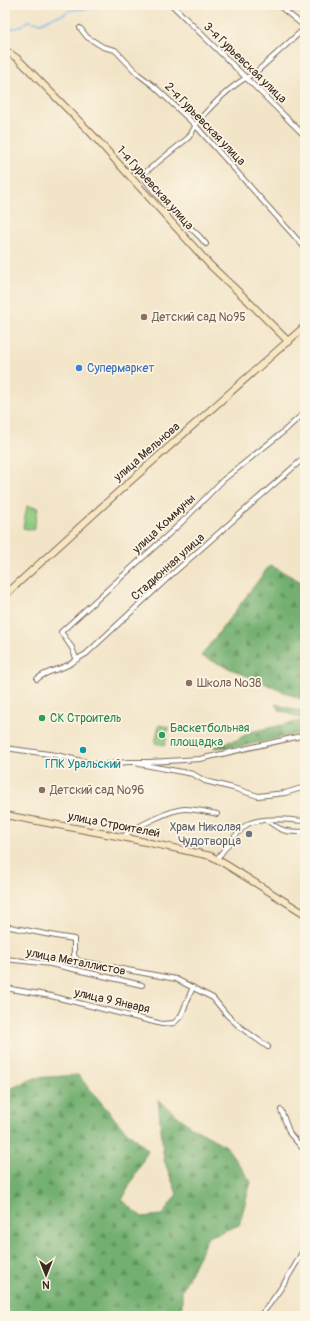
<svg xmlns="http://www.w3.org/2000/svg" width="310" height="1321" font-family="Pangolin,sans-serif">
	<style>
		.forest { fill: url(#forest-firs); stroke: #566c46 }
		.park { fill: #8dcb81; stroke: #647a50 }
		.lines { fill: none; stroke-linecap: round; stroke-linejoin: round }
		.stream { stroke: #79b9ed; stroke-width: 1.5 }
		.street-casing { stroke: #7b6b59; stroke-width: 6 }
		.secondary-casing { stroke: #7b6b59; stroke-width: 8 }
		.street { stroke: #fff; stroke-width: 4 }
		.secondary { stroke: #f9e7c3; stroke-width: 6 }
		.education-dot { fill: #8d6e63; stroke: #fcf5e5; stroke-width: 1.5 }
		.shop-dot { fill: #3f7fe0; stroke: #fcf5e5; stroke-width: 1.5 }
		.leisure-dot { fill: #2e9e5b; stroke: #fcf5e5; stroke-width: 1.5 }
		.culture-dot { fill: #0f9aa8; stroke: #fcf5e5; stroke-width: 1.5 }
		.worship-dot { fill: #6b7280; stroke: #fcf5e5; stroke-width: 1.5 }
		.labels { text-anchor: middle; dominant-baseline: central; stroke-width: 3.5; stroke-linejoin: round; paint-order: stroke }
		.street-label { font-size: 12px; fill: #3b2a1e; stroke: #fcf5e5 }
		.education-label { font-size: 12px; fill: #785e54; stroke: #fcf5e5; text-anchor: start }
		.shop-label { font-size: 12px; fill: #366cbe; stroke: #fcf5e5; text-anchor: start }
		.leisure-label { font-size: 12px; fill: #27864d; stroke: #fcf5e5; text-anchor: start }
		.culture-label { font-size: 12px; fill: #0d838f; stroke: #fcf5e5 }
		.worship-label { font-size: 12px; fill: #5b616d; stroke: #fcf5e5; text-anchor: end }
	</style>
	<defs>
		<pattern id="forest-firs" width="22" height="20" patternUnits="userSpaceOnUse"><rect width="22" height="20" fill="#72af6f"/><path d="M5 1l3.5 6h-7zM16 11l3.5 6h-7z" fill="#5f8f5b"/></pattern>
	</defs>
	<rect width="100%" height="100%" fill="#fcf5e5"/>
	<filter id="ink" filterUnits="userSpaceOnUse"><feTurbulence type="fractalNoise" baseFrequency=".025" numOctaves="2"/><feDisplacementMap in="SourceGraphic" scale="8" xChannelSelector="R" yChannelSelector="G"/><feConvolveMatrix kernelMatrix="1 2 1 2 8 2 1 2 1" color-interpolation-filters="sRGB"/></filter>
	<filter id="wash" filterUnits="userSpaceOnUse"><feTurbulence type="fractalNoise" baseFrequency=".012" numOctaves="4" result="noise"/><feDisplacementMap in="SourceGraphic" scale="16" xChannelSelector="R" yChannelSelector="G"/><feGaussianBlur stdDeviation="0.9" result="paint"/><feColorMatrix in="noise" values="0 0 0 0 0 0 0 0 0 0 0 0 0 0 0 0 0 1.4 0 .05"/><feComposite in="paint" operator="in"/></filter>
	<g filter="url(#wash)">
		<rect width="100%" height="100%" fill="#f2e4c7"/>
		<path class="forest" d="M270,565L305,584V701L201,656Z
			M275,704L300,711L305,710V720L279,710Z
			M305,720V732L243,746L214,748L216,745L237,740L250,732Z
			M78,1075L120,1125L148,1150L122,1200L142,1217L162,1215L177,1194L164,1160L158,1100L191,1127L226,1146L251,1182L239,1225L208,1237L182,1290V1316H5V1091L35,1078Z"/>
		<path class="park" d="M27,506L38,508L34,530L23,528Z
			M159,725L168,727L165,745L155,743Z"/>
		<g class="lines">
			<path class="stream" d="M5,30L20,27L28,21L41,23L51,18L65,14L70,10L96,8L101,5"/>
		</g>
	</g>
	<g filter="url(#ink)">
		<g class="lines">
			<g class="street-casing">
				<path id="street" d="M172,5L305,136
					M278,5L305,27
					M80,28L87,37L103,47L115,50L138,74L155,87L195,125L305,248
					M206,244L200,237C190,227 144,186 143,174L188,138C193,132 195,125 200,119C214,103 235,82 255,73L305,28
					M76,658L72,648L61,632L182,522L223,480L283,432L305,412
					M37,679C46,671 59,670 70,664C75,661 80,657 86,654L170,576L305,457
					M5,748L56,755L100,765L128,762H150L200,759L305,735
					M139,764L193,774L205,781L233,788L258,796L285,793L305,787
					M267,820C281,832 287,832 305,832
					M122,837C134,828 171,809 185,809C196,809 207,812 217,814
					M217,859C223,851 241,826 250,823C266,817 288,820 305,821
					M5,926L61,937L74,939V956L79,961L176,979L213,998L227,1015L240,1027L268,1047
					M5,959L51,964L142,985
					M5,988L51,996L162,1024L174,1023L181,1016L193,987
					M281,1110L290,1134L305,1151
					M260,1316C278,1295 292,1272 305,1247"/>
			</g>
			<g class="secondary-casing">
				<path id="secondary" d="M5,50L18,59L31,72L90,132L210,265L247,300L289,342
					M5,595L117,493L305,326
					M5,815L122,837L211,856L225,864L305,914"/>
			</g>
			<use href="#street" class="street"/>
			<use href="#secondary" class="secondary"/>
		</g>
	</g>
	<g class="education-dot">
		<circle cx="144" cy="317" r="4"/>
		<circle cx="189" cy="683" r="4"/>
		<circle cx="42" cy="790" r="4"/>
	</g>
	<circle class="shop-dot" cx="79" cy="368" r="4"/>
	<g class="leisure-dot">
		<circle cx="42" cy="718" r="4"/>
		<circle cx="162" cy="735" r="4"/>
	</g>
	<circle class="culture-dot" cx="83" cy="750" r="4"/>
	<circle class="worship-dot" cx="249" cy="834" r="4"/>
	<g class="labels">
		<g class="street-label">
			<text transform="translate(245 63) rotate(44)">3-я Гурьевская улица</text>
			<text transform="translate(205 124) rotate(46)">2-я Гурьевская улица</text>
			<text transform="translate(155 188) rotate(48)">1-я Гурьевская улица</text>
			<text transform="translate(147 452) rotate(-41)">улица Мельнова</text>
			<text transform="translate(164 524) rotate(-43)">улица Коммуны</text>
			<text transform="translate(168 567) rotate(-42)">Стадионная улица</text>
			<text transform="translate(114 825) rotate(11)">улица Строителей</text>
			<text transform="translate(76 962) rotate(11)">улица Металлистов</text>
			<text transform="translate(112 1001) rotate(13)">улица 9 Января</text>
		</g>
		<g class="education-label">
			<text x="152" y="317">Детский сад №95</text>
			<text x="197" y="683">Школа №38</text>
			<text x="50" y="790">Детский сад №96</text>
		</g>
		<g class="shop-label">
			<text x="87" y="368">Супермаркет</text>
		</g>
		<g class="leisure-label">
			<text x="50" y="718">СК Строитель</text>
			<text x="170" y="728">Баскетбольная<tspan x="170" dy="14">площадка</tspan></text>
		</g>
		<g class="culture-label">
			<text x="83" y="764">ГПК Уральский</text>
		</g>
		<g class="worship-label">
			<text x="241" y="827">Храм Николая<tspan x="241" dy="14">Чудотворца</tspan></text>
		</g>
	</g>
	<rect width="310" height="1321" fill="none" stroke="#fcf5e5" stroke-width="20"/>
	<g transform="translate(46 1275) rotate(180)" stroke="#fcf5e5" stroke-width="3" paint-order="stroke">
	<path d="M0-3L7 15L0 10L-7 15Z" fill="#3b2a1e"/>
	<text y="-6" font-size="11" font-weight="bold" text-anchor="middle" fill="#3b2a1e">N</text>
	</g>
</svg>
